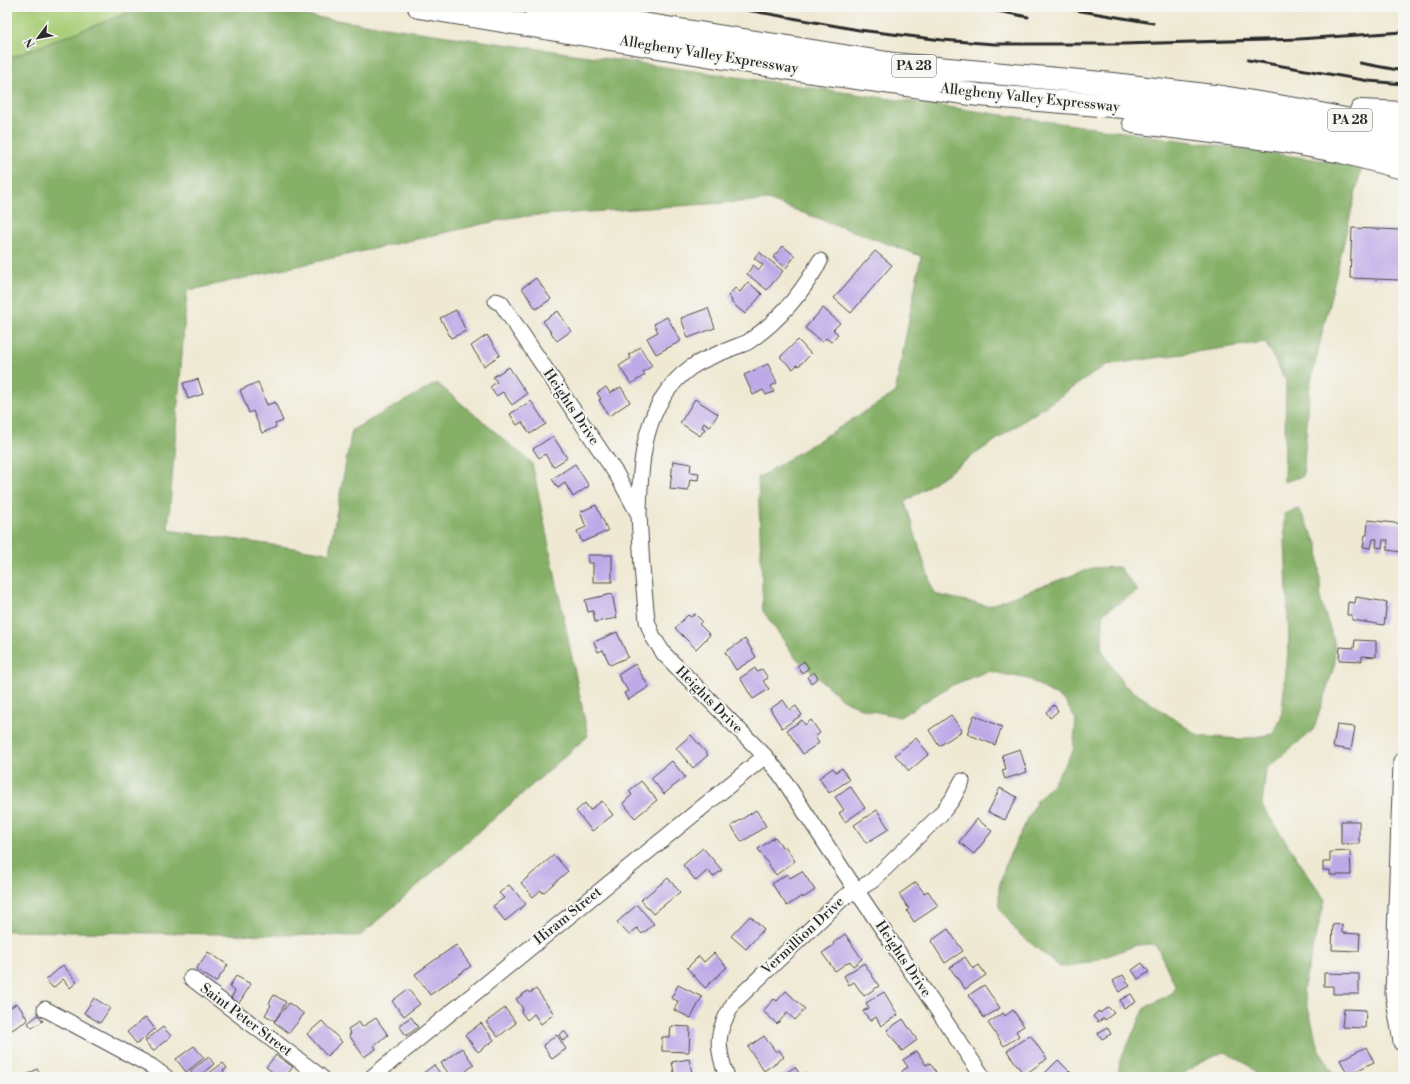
<svg xmlns="http://www.w3.org/2000/svg" width="1410" height="1084" font-family="'Libre Bodoni',serif">
	<style>
		.green { fill: #a8cd77; stroke: #6a7c51 }
		.forest { fill: #86b068; stroke: #586e4a }
		.building { fill: #bea9e7 }
		.lines { fill: none; stroke-linecap: round; stroke-linejoin: round }
		.minor-casing { stroke: #484844; stroke-width: 17 }
		.major-casing { stroke: #484844; stroke-width: 21 }
		.highway-casing { stroke: #484844; stroke-width: 24 }
		.minor { stroke: #fff; stroke-width: 15 }
		.major { stroke: #fff; stroke-width: 19 }
		.highway { stroke: #fff; stroke-width: 22 }
		.rail { stroke: #2b2b2b; stroke-width: 3 }
		.labels { text-anchor: middle; dominant-baseline: central; stroke-width: 4; stroke-linejoin: round; paint-order: stroke }
		.shield { fill: #f6f6f2; stroke: #686867; stroke-width: 1 }
		.shield-label { font-size: 13px; font-weight: bold; fill: #2b2b2b }
		.street-label { font-size: 14px; fill: #2b2b2b; stroke: #f6f6f2 }
	</style>
	<rect width="100%" height="100%" fill="#f6f6f2"/>
	<filter id="ink" filterUnits="userSpaceOnUse"><feTurbulence type="fractalNoise" baseFrequency=".025" numOctaves="2"/><feDisplacementMap in="SourceGraphic" scale="8" xChannelSelector="R" yChannelSelector="G"/><feConvolveMatrix kernelMatrix="1 2 1 2 8 2 1 2 1" color-interpolation-filters="sRGB"/></filter>
	<filter id="wash" filterUnits="userSpaceOnUse"><feTurbulence type="fractalNoise" baseFrequency=".012" numOctaves="4" result="noise"/><feDisplacementMap in="SourceGraphic" scale="16" xChannelSelector="R" yChannelSelector="G"/><feGaussianBlur stdDeviation="0.9" result="paint"/><feColorMatrix in="noise" values="0 0 0 0 0 0 0 0 0 0 0 0 0 0 0 0 0 1.4 0 .05"/><feComposite in="paint" operator="in"/></filter>
	<g filter="url(#wash)">
		<rect width="100%" height="100%" fill="#efe9d3"/>
		<path class="green" d="M7,7H143L7,59Z"/>
		<path class="forest" d="M143,7H244L1362,166L1310,384L1303,476L1284,482L1286,381L1265,342L1106,365L905,502L934,594L988,606L1092,568L1119,567L1138,591L1103,613L1102,651L1124,685L1199,736L1240,739L1273,734L1281,719L1289,642L1284,514L1299,509L1318,545L1321,602L1334,641L1335,663L1314,729L1266,769L1262,806L1325,900L1303,989L1319,1049L1336,1077H1258L1250,1066L1225,1052L1200,1062L1179,1077H1118L1120,1060L1145,1008L1173,992L1175,985L1158,949L1153,944L1137,945L1088,963L1060,967L1017,932L999,907V887L1007,860L1038,799L1052,785L1073,751L1076,720L1064,700L1028,679L988,671L950,686L900,717L863,709L842,699L796,658L763,611L758,478L895,393L921,256L768,200L514,217L187,291L168,530L329,553L352,430L437,383L532,463L588,736L360,936L7,931V59Z"/>
		<g id="blocks">
			<path class="building" d="M1352,228L1402,230L1400,280L1350,278Z
				M783,246L795,256L786,268L773,257Z
				M875,251L892,265L851,313L834,298Z
				M759,252L783,271L767,290L747,274L753,265L759,270L763,265L754,258Z
				M536,278L551,299L536,309L522,288Z
				M748,282L762,294L745,314L731,302L732,300L728,296L735,288L740,292Z
				M708,308L715,328L688,338L681,318Z
				M823,308L840,323L833,330L838,334L831,342L826,338L822,342L805,328Z
				M456,310L466,331L451,338L440,318Z
				M558,311L571,331L557,341L543,321Z
				M667,317L681,341L656,354L647,338L658,332L654,324Z
				M487,335L500,355L484,366L471,346Z
				M798,340L811,354L799,366L797,365L793,369L780,357Z
				M640,347L652,366L643,372L645,375L631,384L619,366L631,358L629,355Z
				M768,364L777,383L771,386L774,392L766,395L763,390L753,395L744,375Z
				M509,367L527,394L512,405L503,392L496,396L490,387L497,382L493,377Z
				M198,379L203,394L188,399L183,383Z
				M258,382L267,405L275,402L283,421L275,424L276,427L262,433L253,411L249,413L240,390Z
				M606,387L610,393L621,387L630,402L609,416L599,400L601,399L597,393Z
				M695,399L718,414L710,427L704,423L702,427L705,429L700,436L680,423Z
				M531,401L546,424L530,434L522,422L517,425L510,414Z
				M553,436L567,458L553,467L545,454L539,458L533,449Z
				M673,461L691,464L690,472L699,473L698,480L690,479L688,491L670,489Z
				M575,464L589,486L573,497L565,483L558,488L552,479Z
				M596,505L608,531L582,542L577,531L586,527L580,512Z
				M1368,520L1403,524L1402,552L1387,550L1388,540H1383L1382,548L1376,547L1377,539H1373L1371,548L1363,547L1365,535H1367Z
				M588,555H612V582H593V563H588Z
				M612,594L617,618L595,622L593,611L588,612L585,600Z
				M1356,597L1387,602L1384,625L1352,620V615H1347L1348,602L1355,603Z
				M695,614L702,621L699,624L710,635L696,649L675,628L688,615L691,617Z
				M617,632L628,657L610,665L603,650L598,652L594,642Z
				M745,639L756,657L736,670L725,652Z
				M1355,640L1376,641V657L1362,656V661L1339,660L1340,647L1354,648Z
				M804,661L809,668L802,673L797,666Z
				M635,664L649,687L628,700L624,693L628,691L618,675Z
				M755,668L757,672L762,669L768,678L763,681L769,689L753,699L740,678Z
				M814,672L818,678L811,683L807,677Z
				M783,700L790,710L796,706L802,715L782,728L770,709Z
				M1054,705L1058,711L1050,718L1046,712Z
				M951,715L962,731L939,746L929,730Z
				M974,715L1002,727L995,745L967,734Z
				M802,720L805,725L811,720L820,733L815,737L819,743L803,754L787,730Z
				M1337,725L1355,727L1351,750L1333,747Z
				M691,735L708,755L693,768L676,748Z
				M916,738L929,754L909,771L895,755Z
				M1020,749L1027,772L1005,779L1002,770L1006,769L1002,755Z
				M672,761L685,777L664,794L651,778Z
				M833,768L836,772L842,768L849,780L829,793L819,778Z
				M641,781L657,800L635,818L623,803L632,795L629,791Z
				M850,786L865,808L845,822L839,813L844,810L835,797Z
				M1000,788L1017,797L1005,820L988,812Z
				M602,801L613,815L592,831L576,811L585,803L590,810Z
				M756,810L766,826L742,842L731,826Z
				M877,810L889,829L866,843L854,825Z
				M977,819L992,831L974,854L959,842Z
				M1341,821H1359V844H1341Z
				M775,837L783,848L785,846L795,861L776,875L758,849Z
				M703,848L722,870L713,877L708,870L696,881L683,865Z
				M1350,851L1351,875H1330V870H1323V862H1330V852Z
				M554,855L568,871L543,893L541,890L533,897L521,883Z
				M802,871L815,890L803,898L802,896L787,906L772,884L787,874L790,878Z
				M668,878L680,892L653,914L641,900Z
				M916,882L924,893L928,891L938,906L914,922L907,911L909,909L899,894Z
				M509,885L526,904L505,921L493,906L504,898L499,893Z
				M637,905L654,924L642,934L637,928L629,935L617,922Z
				M750,916L764,929L746,949L731,936Z
				M1333,924L1342,925V933L1360,934L1359,951L1332,950Z
				M948,929L963,951L945,963L931,941Z
				M845,934L862,959L853,966L850,961L835,971L822,953L834,945L833,943Z
				M456,945L471,966L430,995L415,974Z
				M208,952L228,965L216,982L196,969Z
				M714,953L727,967L705,988L687,968L699,956L704,962Z
				M965,957L973,969L979,965L986,975L965,989L950,968Z
				M864,963L879,986L864,996L854,982L849,985L844,976Z
				M1142,963L1149,972L1138,979L1132,970Z
				M63,965L77,982L70,988L63,979L53,988L46,980Z
				M1324,973L1359,974V994H1333V986H1324Z
				M1123,975L1130,986L1119,992L1113,981Z
				M236,976L251,984L239,1003L231,998L235,991L229,987Z
				M678,985L702,997L691,1018L674,1010L678,1001L671,998Z
				M984,985L1000,1008L984,1018L969,995Z
				M408,989L420,1004L404,1016L392,1001Z
				M536,989L554,1014L541,1024L534,1014L527,1020L521,1012L523,1009L516,999L528,991L530,993Z
				M786,991L805,1009L795,1020L787,1013L777,1024L763,1011L774,999L777,1001Z
				M884,992L898,1015L881,1026L876,1017L870,1021L863,1011L869,1008L866,1003Z
				M1131,994L1136,1002L1124,1009L1120,1000Z
				M274,995L286,1002L275,1021L265,1015L271,1005L269,1003Z
				M94,998L110,1008L100,1023L84,1013Z
				M17,1003L28,1020L7,1033V1010Z
				M289,1003L304,1014L289,1033L274,1022Z
				M1108,1007L1114,1013L1105,1020L1104,1018L1098,1022L1093,1016L1099,1011L1100,1013Z
				M505,1008L516,1023L498,1037L486,1022Z
				M1344,1009L1366,1010L1365,1028L1342,1027Z
				M1013,1010L1024,1026L1016,1031L1019,1036L1004,1046L988,1023L1003,1013L1005,1016Z
				M38,1015L43,1021L32,1028L28,1023Z
				M146,1017L155,1029L137,1044L127,1032Z
				M411,1017L418,1027L406,1036L399,1025Z
				M376,1018L388,1035L374,1045L376,1049L364,1057L349,1035L351,1034L348,1029L359,1022L362,1027Z
				M903,1019L917,1040L902,1051L887,1030Z
				M322,1021L342,1042L327,1056L307,1034Z
				M481,1023L494,1040L478,1052L465,1035Z
				M671,1026L690,1027L689,1052L662,1051V1037H670Z
				M163,1027L171,1036L153,1051L145,1041Z
				M1107,1027L1111,1034L1102,1039L1098,1033Z
				M564,1031L569,1037L563,1041L559,1035Z
				M557,1035L566,1049L552,1059L543,1045Z
				M1030,1035L1047,1059L1024,1075L1007,1051Z
				M764,1036L776,1052L779,1050L784,1057L764,1071L748,1047Z
				M194,1046L204,1058L186,1072L176,1059Z
				M1366,1047L1374,1062L1348,1075L1340,1060Z
				M462,1048L474,1065L458,1077H451L441,1063Z
				M917,1051L926,1065L930,1063L936,1072L930,1077H905L902,1071L908,1067L903,1060Z
				M276,1055L293,1067L285,1077H279L266,1067Z
				M209,1057L214,1064L198,1077H195L190,1071Z
				M689,1059L693,1077H675L672,1062Z
				M1058,1060L1075,1077H1041Z
				M223,1063L227,1068L223,1071L226,1074L222,1077H204Z
				M434,1065L443,1077H418Z
				M795,1067L801,1076L806,1073L809,1077H780Z
				M37,1069L40,1074L35,1077H23Z"/>
		</g>
	</g>
	<g filter="url(#ink)">
		<use href="#blocks" fill-opacity="0" stroke="#484844" stroke-width="1"/>
		<g class="lines">
			<g class="minor-casing">
				<path id="minor" d="M496,301L501,303L617,475L639,515L642,567L647,621L653,637L664,654L765,756L780,774L856,890L983,1077
					M639,515C640,461 643,403 690,368C701,360 715,355 728,350C734,347 742,345 748,342C779,321 802,293 820,261
					M191,978L321,1077
					M45,1009L151,1066L166,1077
					M372,1077L765,756
					M727,1077C715,1044 716,1031 735,1001L843,898L872,881L940,815L952,800L962,781"/>
			</g>
			<g class="major-casing">
				<path id="major" d="M1403,762L1395,994L1403,1042"/>
			</g>
			<g class="highway-casing">
				<path id="highway" d="M419,7L785,68L979,95L1184,112L1259,121L1310,129L1403,151
					M535,7L894,64L1113,84L1222,97L1296,109L1403,131
					M1361,111L1403,113
					M1134,122L1283,141L1342,152L1403,168"/>
			</g>
			<use href="#minor" class="minor"/>
			<use href="#major" class="major"/>
			<use href="#highway" class="highway"/>
			<path class="rail" d="M730,7L859,30L942,40L994,44H1123L1299,39L1403,32
				M978,7L1028,17
				M1057,7L1153,23
				M1248,60L1369,81L1403,84
				M1360,63L1403,71"/>
		</g>
	</g>
	<g class="labels">
		<g class="shield">
			<rect x="892" y="55" width="44" height="22" rx="3"/>
			<rect x="1328" y="109" width="44" height="22" rx="3"/>
		</g>
		<g class="shield-label">
			<text x="914" y="66">PA 28</text>
			<text x="1350" y="120">PA 28</text>
		</g>
		<g class="street-label">
			<text transform="translate(709 55) rotate(9)">Allegheny Valley Expressway</text>
			<text transform="translate(1030 98) rotate(6)">Allegheny Valley Expressway</text>
			<text transform="translate(571 407) rotate(56)">Heights Drive</text>
			<text transform="translate(709 700) rotate(45)">Heights Drive</text>
			<text transform="translate(568 916) rotate(-39)">Hiram Street</text>
			<text transform="translate(803 936) rotate(-43)">Vermillion Drive</text>
			<text transform="translate(903 959) rotate(56)">Heights Drive</text>
			<text transform="translate(246 1020) rotate(37)">Saint Peter Street</text>
		</g>
	</g>
	<rect width="1410" height="1084" fill="none" stroke="#f6f6f2" stroke-width="24"/>
	<g transform="translate(38 38) rotate(238)" stroke="#f6f6f2" stroke-width="3" paint-order="stroke">
	<path d="M0-3L7 15L0 10L-7 15Z" fill="#2b2b2b"/>
	<text y="-6" font-size="11" font-weight="bold" text-anchor="middle" fill="#2b2b2b">N</text>
	</g>
</svg>
